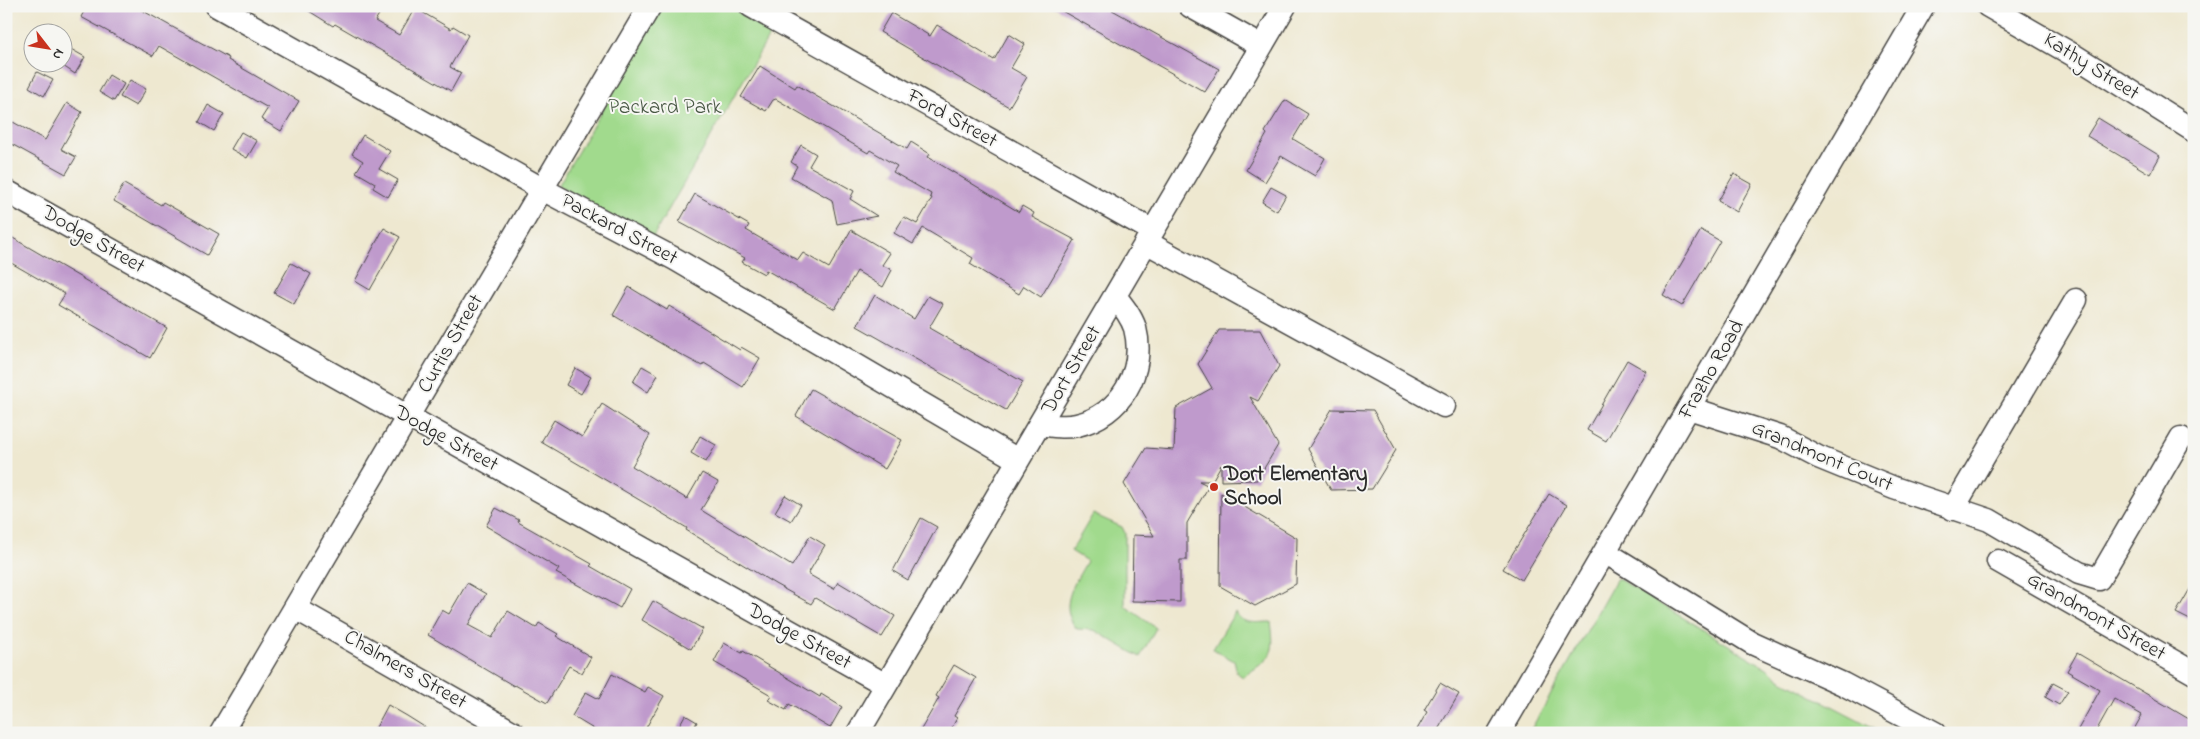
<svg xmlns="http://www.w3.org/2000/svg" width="2200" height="739" font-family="'Indie Flower',sans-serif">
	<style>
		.green { fill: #a1da8d; stroke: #66825c }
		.building { fill: #bf9acc }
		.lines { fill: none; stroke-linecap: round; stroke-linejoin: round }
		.minor-casing { stroke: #484744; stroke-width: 25 }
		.minor { stroke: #fff; stroke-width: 22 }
		.poi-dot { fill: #c8321e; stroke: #f6f6f2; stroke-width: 2 }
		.labels { text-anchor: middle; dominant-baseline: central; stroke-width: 4; stroke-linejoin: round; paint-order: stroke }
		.street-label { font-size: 21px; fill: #2b2b2b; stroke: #f6f6f2 }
		.park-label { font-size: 21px; fill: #485744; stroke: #f6f6f2 }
		.poi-label { font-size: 21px; font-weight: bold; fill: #2b2b2b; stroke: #f6f6f2; text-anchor: start }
	</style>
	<rect width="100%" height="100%" fill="#f6f6f2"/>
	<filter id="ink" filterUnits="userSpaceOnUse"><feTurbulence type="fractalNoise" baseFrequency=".02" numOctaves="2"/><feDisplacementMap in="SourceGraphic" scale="10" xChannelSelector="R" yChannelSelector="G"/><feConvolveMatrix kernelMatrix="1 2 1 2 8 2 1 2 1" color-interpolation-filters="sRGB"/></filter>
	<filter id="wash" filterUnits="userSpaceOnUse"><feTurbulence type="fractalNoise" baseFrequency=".0096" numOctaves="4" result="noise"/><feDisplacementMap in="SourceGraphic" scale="20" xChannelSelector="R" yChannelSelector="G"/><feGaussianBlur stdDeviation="1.12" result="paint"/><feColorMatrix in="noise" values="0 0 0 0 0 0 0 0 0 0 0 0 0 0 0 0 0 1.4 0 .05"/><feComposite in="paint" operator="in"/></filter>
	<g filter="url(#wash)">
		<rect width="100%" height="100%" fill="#eee8d0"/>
		<path class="green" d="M662,6H729L772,31L651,240L558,186Z
			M1093,514L1122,527L1125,533V606L1156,628L1140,657L1094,630L1077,629C1057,606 1075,583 1087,561L1071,551Z
			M1617,578L1767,668L1780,679L1884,733H1529Z
			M1235,612C1242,626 1258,622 1271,622C1276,658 1271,657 1243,677L1237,673L1234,661L1213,649Z"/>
		<g id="blocks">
			<path class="building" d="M87,6H134L229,58L228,60L299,101L281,131L261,119L268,108L159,46L153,56L81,17Z
				M301,6H384L375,21L399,35L415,8L451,29L453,26L468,35L450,67L461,73L451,91L335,24L333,26Z
				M1053,6H1105L1219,69L1205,92Z
				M891,13L930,36L937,25L994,60L1009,34L1025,44L1011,68L1027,77L1009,107L880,32Z
				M69,48L85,57L75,74L60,64Z
				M760,66L795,88L797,85L907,149L911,142L930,154L928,157L1019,212L1022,206L1034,213L1032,217L1075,240L1041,297L1024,286L1019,294L970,264L973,258L923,228L913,244L894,233L904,217L917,224L932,198L930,197L931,194L893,172L897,166L870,150L868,153L776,99L773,100L766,111L741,97Z
				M37,72L53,80L44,96L29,87Z
				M109,75L124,84L114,101L99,92Z
				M130,80L146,89L136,106L120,97Z
				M1285,100L1308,114L1293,139L1325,158L1315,176L1281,156L1265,182L1246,170L1267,134L1265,132Z
				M67,103L82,112L61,149L76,157L66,174L6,141V134L13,122L45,140Z
				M208,105L224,114L214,131L199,122Z
				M2098,118L2160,156L2150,174L2087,136Z
				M241,132L257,141L247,158L231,149Z
				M363,135L390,151L379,169L398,180L388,197L373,188L375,183L356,172L363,161L352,154Z
				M801,145L816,154L809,166L854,191L850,199L877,216L837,224L832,200L791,177L797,166L791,162Z
				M1734,174L1752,184L1737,212L1718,201Z
				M124,184L161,205L163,202L219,234L207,255L114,201Z
				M1271,187L1286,195L1277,211L1262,202Z
				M695,194L749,225L746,230L798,260L803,253L829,268L851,230L890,253L882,265L892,270L883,287L857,271L835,309L766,270L764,274L742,262L745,258L679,222Z
				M384,228L400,237L370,290L355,281Z
				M1701,230L1720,241L1682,306L1663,295Z
				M6,234L167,328L150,358L58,305L65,294L6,260Z
				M291,263L311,274L294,304L274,293Z
				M629,287L667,310L669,306L740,350L741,347L760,358L743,387L704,363L702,366L672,350L613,315Z
				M875,295L914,319L928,296L943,304L929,328L1023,382L1006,410L857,326Z
				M1219,330H1260L1279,366L1258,401L1250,397L1278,445L1257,480L1221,481V465L1212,481H1199L1209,486L1187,523V560H1180V602L1132,601L1133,535L1154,536L1124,484L1146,448L1174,450L1176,408L1212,388L1198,364Z
				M1627,360L1646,371L1606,441L1587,430Z
				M642,366L658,375L648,392L633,382Z
				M575,368L591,377L581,394L566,385Z
				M811,389L902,440L885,469L796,416Z
				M602,404L650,435L632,466L687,499L702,473L718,482L701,510L792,566L810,536L825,545L808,574L834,589L838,582L895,616L882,637L815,598L811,604L775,584L686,530L687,528L541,442L554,420L582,437Z
				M1332,409L1373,410L1396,450L1372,489L1331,490L1308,449Z
				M700,436L716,445L706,462L691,453Z
				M1221,493L1297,538L1296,584L1255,606L1220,586Z
				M1549,494L1567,505L1522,580L1503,569Z
				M785,495L801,505L791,521L775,512Z
				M496,508L519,520L518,522L592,564L590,566L630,589L620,608L556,573L559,569L486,526Z
				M921,518L937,527L908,580L893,571Z
				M2194,582V622L2176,613Z
				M467,583L486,594L468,625L492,638L508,611L536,628L539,623L558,634L556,636L591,657L582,673L569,666L547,703L515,685L514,686L428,635L442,610L449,614Z
				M653,601L703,629L691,649L642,620Z
				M724,643L742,653L743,651L820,697L821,694L842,707L830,728L789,704L786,710L768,700L771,695L714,662Z
				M2077,653L2194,722V733H2132L2142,715L2114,699L2095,733H2076L2100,690L2067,671Z
				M954,665L976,678L954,716L957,718L949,733H919L939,698L936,696Z
				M612,674L645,692L648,687L664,696L643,733H600L572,716L586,692L599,699Z
				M1440,683L1459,694L1436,733H1415L1427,712L1424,710Z
				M2053,683L2068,691L2059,705L2045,697Z
				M388,705L407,716L434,733H373Z
				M685,715L697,722L691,733H675Z"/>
		</g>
	</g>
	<g filter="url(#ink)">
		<use href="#blocks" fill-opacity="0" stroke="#484744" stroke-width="1"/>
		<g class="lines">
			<g class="minor-casing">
				<path id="minor" d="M217,6L542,189L675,259L1018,460
					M751,6L1153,231
					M1190,6L1261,46
					M1988,6L2075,56L2194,131
					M6,191L886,685
					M1146,242L1444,406
					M1689,408L1780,437L1818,457L1894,488L1989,520L2079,573L2099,579L2181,438
					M1040,424C1052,426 1065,428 1077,425C1121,415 1146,371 1135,328C1131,316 1123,306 1115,296
					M1953,509L2076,300
					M1605,552L1752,643L1843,684L1935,733
					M1998,561L2194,673
					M295,608L514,733
					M221,733L650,6
					M858,733L1285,6
					M1499,733L1923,6"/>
			</g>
			<use href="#minor" class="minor"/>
		</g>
	</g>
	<circle class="poi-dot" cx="1214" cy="487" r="5"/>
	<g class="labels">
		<g class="street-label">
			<text transform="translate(2091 67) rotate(32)">Kathy Street</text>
			<text transform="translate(952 119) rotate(29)">Ford Street</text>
			<text transform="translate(619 230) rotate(28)">Packard Street</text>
			<text transform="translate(93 240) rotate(30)">Dodge Street</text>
			<text transform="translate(451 344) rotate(-60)">Curtis Street</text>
			<text transform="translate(1072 370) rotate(-60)">Dort Street</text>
			<text transform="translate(1712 370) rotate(-60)">Frazho Road</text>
			<text transform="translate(446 439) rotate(29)">Dodge Street</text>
			<text transform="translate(1822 457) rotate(23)">Grandmont Court</text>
			<text transform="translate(2096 617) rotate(30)">Grandmont Street</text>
			<text transform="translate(799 637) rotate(29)">Dodge Street</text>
			<text transform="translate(405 670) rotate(30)">Chalmers Street</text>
		</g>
		<g class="park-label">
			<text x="665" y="108">Packard Park</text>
		</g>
		<g class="poi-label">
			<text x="1224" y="475">Dort Elementary<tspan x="1224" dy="24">School</tspan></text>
		</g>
	</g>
	<rect width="2200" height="739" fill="none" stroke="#f6f6f2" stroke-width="25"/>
	<g transform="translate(48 48) rotate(121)"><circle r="24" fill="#f6f6f2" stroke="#a5a5a2"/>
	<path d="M0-4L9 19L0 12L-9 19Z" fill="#c8321e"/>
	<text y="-8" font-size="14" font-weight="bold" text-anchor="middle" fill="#2b2b2b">N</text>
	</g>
</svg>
